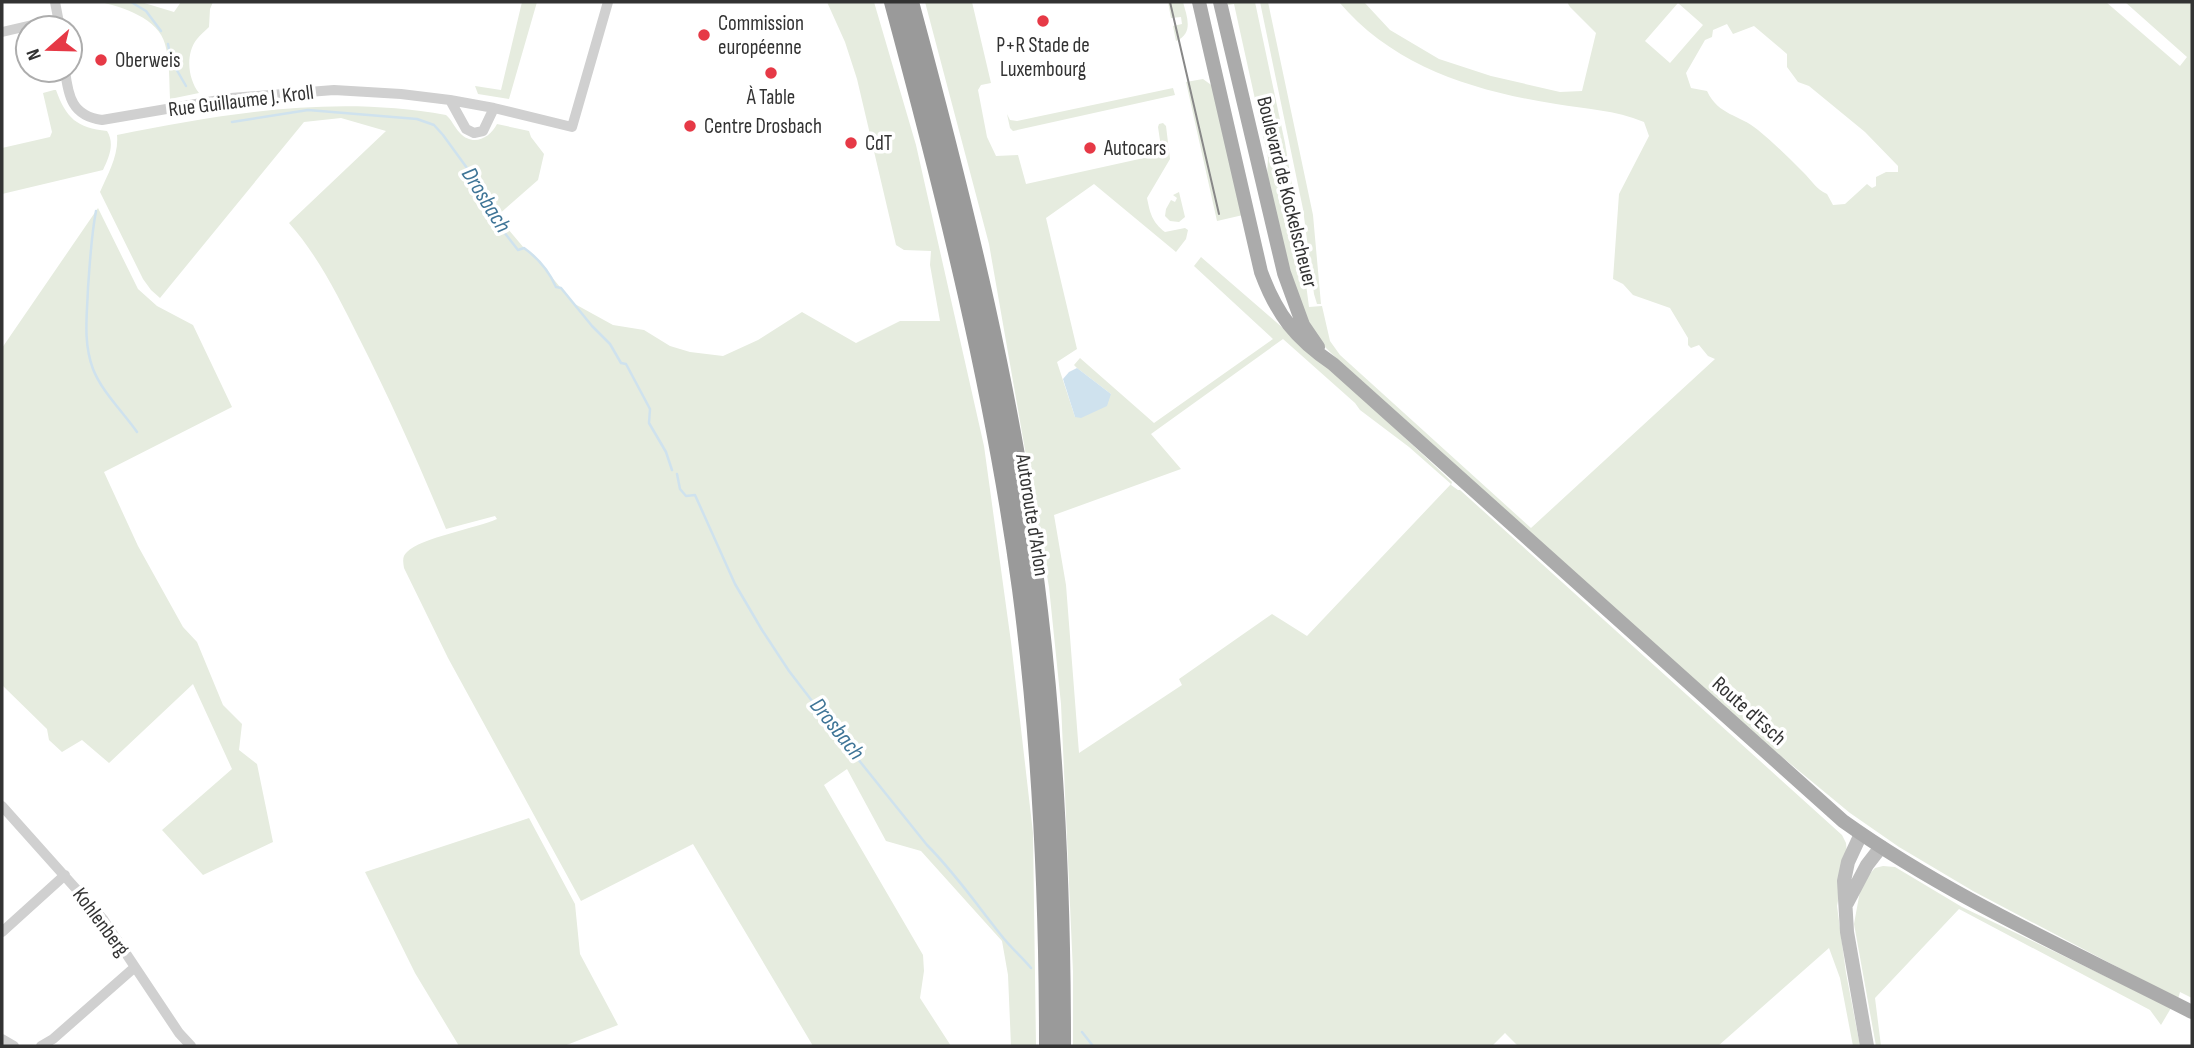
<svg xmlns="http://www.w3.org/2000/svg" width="2194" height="1048" font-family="'Sofia Sans Condensed',sans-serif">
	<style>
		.green { fill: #e6ecdf; fill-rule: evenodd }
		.water { fill: #cfe2ee }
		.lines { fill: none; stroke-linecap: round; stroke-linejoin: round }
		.stream { stroke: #cfe2ee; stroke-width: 2.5 }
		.street { stroke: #d0d0d0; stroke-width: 10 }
		.secondary { stroke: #bdbdbd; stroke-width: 14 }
		.primary { stroke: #ababab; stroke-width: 14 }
		.highway { stroke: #9a9a9a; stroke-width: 18 }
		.tram { stroke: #888; stroke-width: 2 }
		.poi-dot { fill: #e63946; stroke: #fff; stroke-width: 2.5 }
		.labels { text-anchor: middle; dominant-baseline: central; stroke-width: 7; stroke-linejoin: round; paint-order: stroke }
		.poi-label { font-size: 21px; fill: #333; stroke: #fff; text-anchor: start }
		.street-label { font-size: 21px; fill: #333; stroke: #fff }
		.water-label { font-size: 23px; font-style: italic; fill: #3f7597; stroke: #fff }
	</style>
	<rect width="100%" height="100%" fill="#fff"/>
	<path class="green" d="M99,2H141L174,12L181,2H213L210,9L209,27C205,31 200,35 197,39C185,54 188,79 199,93L170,99C169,81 170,61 165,44C159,19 122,6 99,2Z
		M522,2H537L509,99L478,94L475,86L501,90Z
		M827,2H874L916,145L984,446L1011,642L1033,833L1036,1046H1011L1008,975L1002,941L921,851L886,841L847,769L824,785L923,955L924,971L920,998L951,1046H813L693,844L581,901L448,658L404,568C403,562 402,556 407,552C420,538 477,528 497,519L495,516L446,529C419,464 391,401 359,338C339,298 319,257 289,223L386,131L341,118L304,122L160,298L151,290L143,279L100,192C108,174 119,155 117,135C225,113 335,95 446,115C452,120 454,127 460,133C473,147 490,138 497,124L529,131L531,137L544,154L538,180L497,216L524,248L533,254L573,303L613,325L644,330L670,346L690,352L723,356L758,340L802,312L856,343L900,321H940L930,265L931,251L904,250L896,245L857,79L845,42Z
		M925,2H972L991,83L981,85L978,90L987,137L996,156L1018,155L1026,184L1162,154L1158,127L1159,124L1163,123L1166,126L1170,159L1147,198C1150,213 1152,222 1165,232L1185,228L1188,230L1186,239L1176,252L1094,184L1046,218L1077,349L1057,362L1075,417L1111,394L1077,368L1074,365L1080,358L1154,423L1273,339L1194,266L1201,257L1351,387L1452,482L1451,485L1458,490H1460L1842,835L1846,843L1847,853L1837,906L1846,973L1860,1046H1853L1840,978L1829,948L1718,1046H1518L1505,1033L1492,1046H1073V972L1061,704L1049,587L989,244ZM1283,339L1355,403L1360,410L1409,447L1451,484L1307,636L1272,614L1179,679L1182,685L1079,753L1066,585L1054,515L1181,469L1151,434Z
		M1168,2H1183C1187,17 1194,33 1176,41L1173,26L1182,24L1181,17L1171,18Z
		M1228,2H1255L1285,143L1297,215L1295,221L1287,224L1289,233L1295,234L1300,238L1309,307L1322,306L1330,341L1340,355L1531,528L1715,359L1708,356L1699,345L1691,348L1688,345V338L1670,308L1633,295L1623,284L1613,279L1619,194L1649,136L1644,122C1615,110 1586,109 1556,104C1474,91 1394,67 1339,2H1364L1390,30L1439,59L1491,76L1560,92L1582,91L1596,33L1570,7L1567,2H2106L2180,66L2187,57L2125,2H2192V998L2180,992L2178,999L1973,891L1899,847L1850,813L1764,742L1347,369L1313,335L1295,300L1267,176L1268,158L1234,4L1228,5ZM1678,3L1703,25L1670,63L1645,41ZM1727,24L1733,34L1754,26L1787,54V67L1798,82L1809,86L1865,132L1898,166V172H1886L1876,177V186L1872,188L1867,184L1845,204L1833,205L1827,194C1816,189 1812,181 1803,172C1789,158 1774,143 1758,130C1739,114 1719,116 1707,91L1691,88L1686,73L1705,40L1712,37L1713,30Z
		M1260,2H1268L1313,215L1321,304H1317L1314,294L1303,209Z
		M1203,79L1214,87L1243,215L1217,221L1186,82Z
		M1173,88L1175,95L1013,131L1010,128L1007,114L1010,120L1017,121Z
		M54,90H56C66,118 77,128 107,131C115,144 109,157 103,170L2,194V148L50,137L52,132L43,93Z
		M1179,192L1185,217L1179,222L1170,221L1165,216L1166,209L1171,200L1175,202L1177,198L1173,195Z
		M98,208L138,289L157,306L193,325L232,407L104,472L138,546L183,627L197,642L223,705L242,724L239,750L257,764L273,842L203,875L162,830L232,769L193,684L109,763L82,740L62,752L49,740L47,729L2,685V348Z
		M529,818L575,904L580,954L618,1025L564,1046H459L415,973L365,872Z
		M1883,866L1895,867L1962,907L2171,1008L2161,1025L2150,1010L1959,909L1875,998L1881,1046H1876L1854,924L1860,891L1868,876L1875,868Z"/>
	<path class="water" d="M1077,368L1111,394L1107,406L1081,418L1075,417L1063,379L1069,372Z"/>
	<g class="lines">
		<path class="stream" d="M131,2L146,11L161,31
			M168,44L171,60L186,86
			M232,122L308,110L417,119L434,125L443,135L467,168L486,209L518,250L524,248C538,258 549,271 556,287L561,288L592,326L610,344L621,363L626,364L650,409L649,423L666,452L672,470
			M96,211C91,237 90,262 88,288C87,316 83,342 93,369C102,392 123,412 137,432
			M677,474L680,489L686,496L695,495L735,584L762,630L789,671L829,723L927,845C955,873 977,905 1001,935C1010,947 1022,957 1031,968
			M1082,1032L1093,1046"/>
		<path class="street" d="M55,2L60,28
			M2,32L58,19
			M65,70C68,96 72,116 102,120L231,98L334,90L401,94L450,100L494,108L572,127L608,2
			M450,100L466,129L474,133L483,131L494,108
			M2,806L103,919L179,1033L191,1046
			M2,932L65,875
			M2,1039L14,1046
			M41,1046L53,1039L135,967"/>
		<path class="secondary" d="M1861,834L1848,862L1844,881L1847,932L1867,1046
			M1847,903L1867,865L1881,847"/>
		<path class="primary" d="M1199,2L1261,272C1277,315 1295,338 1333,364L1843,821C1951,898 2075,952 2192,1012
			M1220,2L1284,273L1303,325L1318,347"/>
		<path class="highway" d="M893,2C945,195 994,390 1021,589C1041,741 1048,893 1048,1046
			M910,2C964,202 1015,404 1039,611C1056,755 1062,901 1062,1046"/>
		<path class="tram" d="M1170,2L1219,214"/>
	</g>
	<g class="poi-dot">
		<circle cx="1043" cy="21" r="7"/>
		<circle cx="704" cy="35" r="7"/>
		<circle cx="101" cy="60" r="7"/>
		<circle cx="771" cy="73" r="7"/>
		<circle cx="690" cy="126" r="7"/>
		<circle cx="851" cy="143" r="7"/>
		<circle cx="1090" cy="148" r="7"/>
	</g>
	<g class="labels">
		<g class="poi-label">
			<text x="718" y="23">Commission<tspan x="718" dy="24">européenne</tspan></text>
			<text x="1043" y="45" text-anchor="middle">P+R Stade de<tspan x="1043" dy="24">Luxembourg</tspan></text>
			<text x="115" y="60">Oberweis</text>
			<text x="771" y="97" text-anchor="middle">À Table</text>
			<text x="704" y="126">Centre Drosbach</text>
			<text x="865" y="143">CdT</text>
			<text x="1104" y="148">Autocars</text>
		</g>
		<g class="street-label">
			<text transform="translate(241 101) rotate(-7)">Rue Guillaume J. Kroll</text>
			<text transform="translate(1287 192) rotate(76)">Boulevard de Kockelscheuer</text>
			<text transform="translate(1032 515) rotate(81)">Autoroute d'Arlon</text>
			<text transform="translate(1749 711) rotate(42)">Route d'Esch</text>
			<text transform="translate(101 922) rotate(53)">Kohlenberg</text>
		</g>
		<g class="water-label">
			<text transform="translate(486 200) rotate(58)">Drosbach</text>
			<text transform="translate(837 729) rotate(51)">Drosbach</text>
		</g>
	</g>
	<rect width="2194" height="1048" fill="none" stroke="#333333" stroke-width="7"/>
	<g transform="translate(49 49) rotate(250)"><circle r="33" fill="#ffffff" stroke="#adadad" stroke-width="2"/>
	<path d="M0-5L12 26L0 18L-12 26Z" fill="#e63946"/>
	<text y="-10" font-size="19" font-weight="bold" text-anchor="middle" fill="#333333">N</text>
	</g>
</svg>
